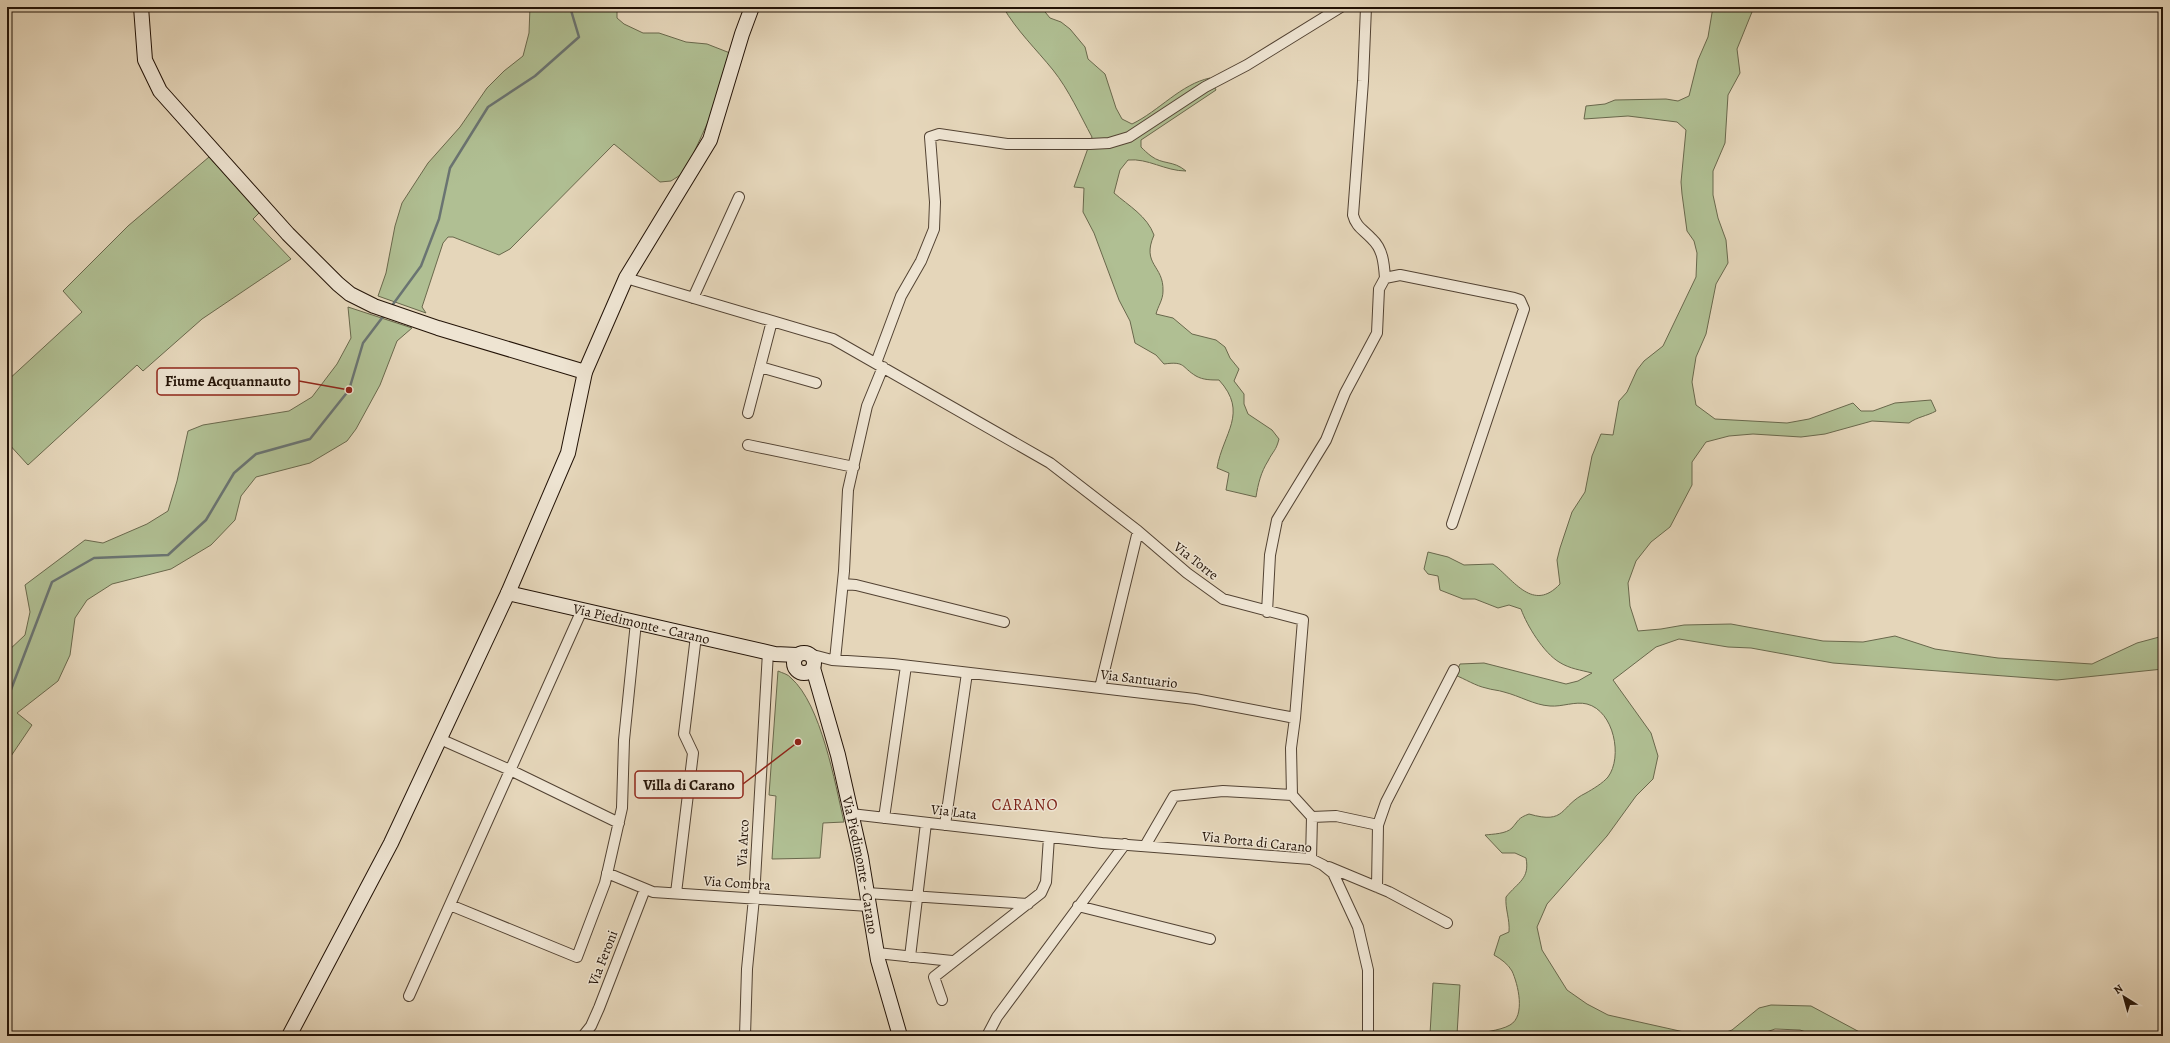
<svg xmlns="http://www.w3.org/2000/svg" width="2170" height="1043" font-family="Alegreya,serif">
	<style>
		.green { fill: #b0bf93; stroke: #69684c }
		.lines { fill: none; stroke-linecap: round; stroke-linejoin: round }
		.stream { stroke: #6a7472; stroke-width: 2.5 }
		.street-casing { stroke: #534333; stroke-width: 12 }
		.secondary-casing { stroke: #221206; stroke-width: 16 }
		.street { stroke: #eee4d2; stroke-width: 10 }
		.secondary { stroke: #eee4d2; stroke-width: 14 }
		.labels { text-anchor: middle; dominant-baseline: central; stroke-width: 3; stroke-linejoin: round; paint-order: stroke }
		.street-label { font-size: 14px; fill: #221206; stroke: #eee4d2 }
		.quarter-label { font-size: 16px; letter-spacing: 1px; fill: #7a1f14; stroke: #eee4d2 }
		.leader { fill: none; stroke: #8f2418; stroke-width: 1.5 }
		.callout-dot { fill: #8f2418; stroke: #eee4d2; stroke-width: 1.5 }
		.callout { fill: #eee4d2; stroke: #8f2418; stroke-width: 1.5 }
		.callout-label { font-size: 15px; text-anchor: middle; font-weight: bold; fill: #221206 }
	</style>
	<rect width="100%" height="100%" fill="#e5d6ba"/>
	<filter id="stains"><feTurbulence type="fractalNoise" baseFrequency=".005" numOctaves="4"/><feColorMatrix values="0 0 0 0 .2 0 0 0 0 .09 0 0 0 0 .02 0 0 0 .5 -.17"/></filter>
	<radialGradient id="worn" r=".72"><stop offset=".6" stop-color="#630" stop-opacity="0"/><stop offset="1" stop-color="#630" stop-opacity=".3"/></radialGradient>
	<path class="green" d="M530,7H617V18L624,24L643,33H659L686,42L707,44L730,53L713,111L685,172L671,181L660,182L614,144L510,249L499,255L453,237H448L443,243L422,307L426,313L378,296L386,273L395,226L402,203L428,163L460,127L487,88L504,71L523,56L529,33Z
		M1003,7H1041L1050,18L1061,22L1070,29L1085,47L1088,59L1105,74L1116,108L1122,119L1132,124C1159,111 1181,84 1210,78L1216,90L1141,140V147C1144,150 1147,153 1151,156C1163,165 1173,160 1186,171C1165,171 1148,158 1128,160L1120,170L1114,193C1129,206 1147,216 1154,235C1141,265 1164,265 1163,291C1163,300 1158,306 1156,314L1173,318L1192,334L1216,340L1225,347L1230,358L1239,369L1234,381L1244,394V404L1248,414L1272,430L1279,439C1276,451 1273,451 1268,461C1261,472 1258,484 1256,497L1226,490L1229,473L1217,468C1223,433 1249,413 1219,380C1211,380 1203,380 1196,376C1181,367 1186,361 1164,364L1156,355L1135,343L1130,321L1119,300L1094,233L1083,212L1084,188L1074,187L1092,137C1080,115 1069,90 1053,70C1036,49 1017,31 1003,7Z
		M1713,7H1754L1737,49L1740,73L1728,95L1725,143L1713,171V195L1718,218L1726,240L1728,263L1716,284L1706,334L1696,357L1692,382L1696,405L1715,419L1787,423L1809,419L1853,403L1861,411H1873L1895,403L1931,400L1936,411C1927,416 1917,417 1909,423L1872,421L1825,434L1801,437L1753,434L1729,436L1706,442L1692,462V485L1670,527L1651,542L1636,561L1628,583L1630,606L1638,631L1661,629L1684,625L1731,624L1823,641L1863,642L1895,636L1935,649L1998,658L2092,664L2137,643L2163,636V669L2057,680L1833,663L1751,648L1728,647L1679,639L1656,647L1613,680L1651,733L1658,756L1653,779L1636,796L1607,836L1547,904L1537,927L1542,950L1567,990L1587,1004L1608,1015L1693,1034H1721L1732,1030L1759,1008L1771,1005L1811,1006L1867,1036H1817L1800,1030L1775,1029L1755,1036H1469C1480,1032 1500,1031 1510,1025C1526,1016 1518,984 1512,971C1508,964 1501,959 1494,955L1500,936L1509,932C1510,919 1505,909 1506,897C1518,882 1530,879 1526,858L1515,853H1502L1485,835C1493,834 1506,834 1512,828C1519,820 1518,818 1529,814C1567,825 1559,806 1586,793C1593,789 1603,783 1608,777C1623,757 1614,711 1587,704C1575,701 1562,707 1550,706C1534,705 1520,696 1504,692C1498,690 1492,690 1486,688C1476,686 1465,679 1455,675L1460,664L1484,663L1566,684L1578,681L1592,673C1581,670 1570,669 1559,662C1544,653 1527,626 1521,609L1509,605L1498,608L1475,599H1463L1440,590L1438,576L1428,574L1424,569L1428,552L1448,557L1464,565L1493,564C1514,580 1533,613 1560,584L1557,560L1560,548L1572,512L1585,492L1592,456L1601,434L1613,435L1619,401L1627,392L1637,370L1644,361L1663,346L1696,277L1697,253L1694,241L1687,231L1682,194L1681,182L1686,130L1677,122L1628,116L1584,119L1586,106L1605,104L1615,100L1666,99L1678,101L1689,96L1698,60L1708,37Z
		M209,157L260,212L253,219L291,259L202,319L143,371L137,365L28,465L7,442V381L82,312L63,291L128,226Z
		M348,307L412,328L397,341L380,385L356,429L347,441L310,463L256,477L241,496L235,520L211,545L171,569L112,584L87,600L75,618L70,655L58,681L17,713L32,725L7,762V652L25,635L30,612L25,585L85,540L103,543L147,524L168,511L177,481L188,431L203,425L289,411L312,397L337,364L351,338Z
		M778,671C782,673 788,674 791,678C821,704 835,783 844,822L823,823L820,858L772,859L776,796L769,795Z
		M1433,983L1460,985L1457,1035L1430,1034Z"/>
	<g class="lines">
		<path class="stream" d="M391,307L421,266L439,219L450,168L488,107L535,76L579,37L570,7
			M7,700L52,582L94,558L168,555L206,520L234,473L256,454L310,439L349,390L363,343L385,314"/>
		<g class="street-casing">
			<path id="street" d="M1366,7L1363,81L1353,215C1356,227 1364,230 1372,239C1383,249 1384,264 1385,278L1400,275L1514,298L1520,300L1524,309L1452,524
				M626,278L833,339L1050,463L1138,531L1187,573L1223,599L1303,620L1295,718
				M693,298L739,197
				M876,363L901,296L921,261L934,229L935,202L930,137L939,134L1007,144H1090L1109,143L1129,137L1205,87L1247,65L1341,7
				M760,367L816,383
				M748,413L772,321
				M748,445L854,467
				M843,584L856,585L1004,622
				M1267,612L1270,555L1277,520L1326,440L1345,393L1377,333L1379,289L1385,278
				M809,654L832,660L893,664L1195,699L1295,718L1291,748L1292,795L1312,817L1311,859
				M835,660L844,571L848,490L867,406L883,367
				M1100,688L1138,531
				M440,739L510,770L619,823
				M851,814L1102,843L1311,859L1323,865L1333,873L1358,927L1368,970V1036
				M1312,817L1336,816L1378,825
				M884,818L906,666
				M945,825L967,673
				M1145,846L1174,796L1223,791L1292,795
				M1329,867L1389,892L1447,923
				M607,873L653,892L869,906
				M1377,887L1378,825L1386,802L1454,670
				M676,893L693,753L684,734L696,636
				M867,893L1028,904
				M450,905L577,957L605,883L622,808L624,740L636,622
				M1078,906L1210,939
				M877,953L952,961
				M910,957L926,823
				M409,996L582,610
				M942,1000L934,977L1041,893L1046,882L1049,837
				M583,1036L591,1026L599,1008L645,889
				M745,1036L747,969L754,898L768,652
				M987,1036L997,1017L1125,844"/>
		</g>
		<g class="secondary-casing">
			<g id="secondary">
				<path d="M141,7L145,60L160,91L288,234L338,284L350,294L374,306L438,328L585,372"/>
				<path id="s1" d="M508,593L775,654L797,655"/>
				<circle cx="804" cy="663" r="10"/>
				<path id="s2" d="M813,668L838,755L861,857L878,960L900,1036"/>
				<path d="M289,1036L391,843L508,593L568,453L585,372L626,278L710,140L742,34L752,7"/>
			</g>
		</g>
		<use href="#street" class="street"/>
		<use href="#secondary" class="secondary"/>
	</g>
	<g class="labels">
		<g class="street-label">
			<text transform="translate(1196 561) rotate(38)">Via Torre</text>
			<text stroke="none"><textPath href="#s1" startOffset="137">Via Piedimonte - Carano</textPath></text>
			<text transform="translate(1139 679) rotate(7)">Via Santuario</text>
			<text transform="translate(954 812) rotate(7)">Via Lata</text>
			<text transform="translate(1257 842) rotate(6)">Via Porta di Carano</text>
			<text transform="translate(743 843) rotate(-87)">Via Arco</text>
			<text stroke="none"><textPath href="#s2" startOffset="203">Via Piedimonte - Carano</textPath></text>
			<text transform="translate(737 883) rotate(4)">Via Combra</text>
			<text transform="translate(603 958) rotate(-69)">Via Feroni</text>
		</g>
		<g class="quarter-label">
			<text x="1025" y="805">CARANO</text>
		</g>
	</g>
	<path class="leader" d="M349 390L299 381M798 742L743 784"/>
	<g class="callout-dot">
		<circle cx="349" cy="390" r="4"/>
		<circle cx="798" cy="742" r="4"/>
	</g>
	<g class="callout">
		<rect x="157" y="368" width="142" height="27" rx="4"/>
		<rect x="635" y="771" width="108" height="27" rx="4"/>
	</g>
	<g class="callout-label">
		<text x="228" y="386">Fiume Acquannauto</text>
		<text x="689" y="790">Villa di Carano</text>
	</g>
	<rect width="2170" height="1043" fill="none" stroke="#e5d6ba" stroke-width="24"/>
	<rect x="8" y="8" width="2154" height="1027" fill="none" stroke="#221206" stroke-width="2"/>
	<rect x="12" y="12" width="2146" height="1019" fill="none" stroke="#221206"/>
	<g transform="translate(2124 997) rotate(323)" stroke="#eee4d2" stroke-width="3" paint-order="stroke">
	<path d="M0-3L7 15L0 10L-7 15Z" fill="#221206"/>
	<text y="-6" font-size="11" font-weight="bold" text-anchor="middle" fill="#221206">N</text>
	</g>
	<rect width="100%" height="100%" filter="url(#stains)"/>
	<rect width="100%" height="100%" fill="url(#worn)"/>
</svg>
